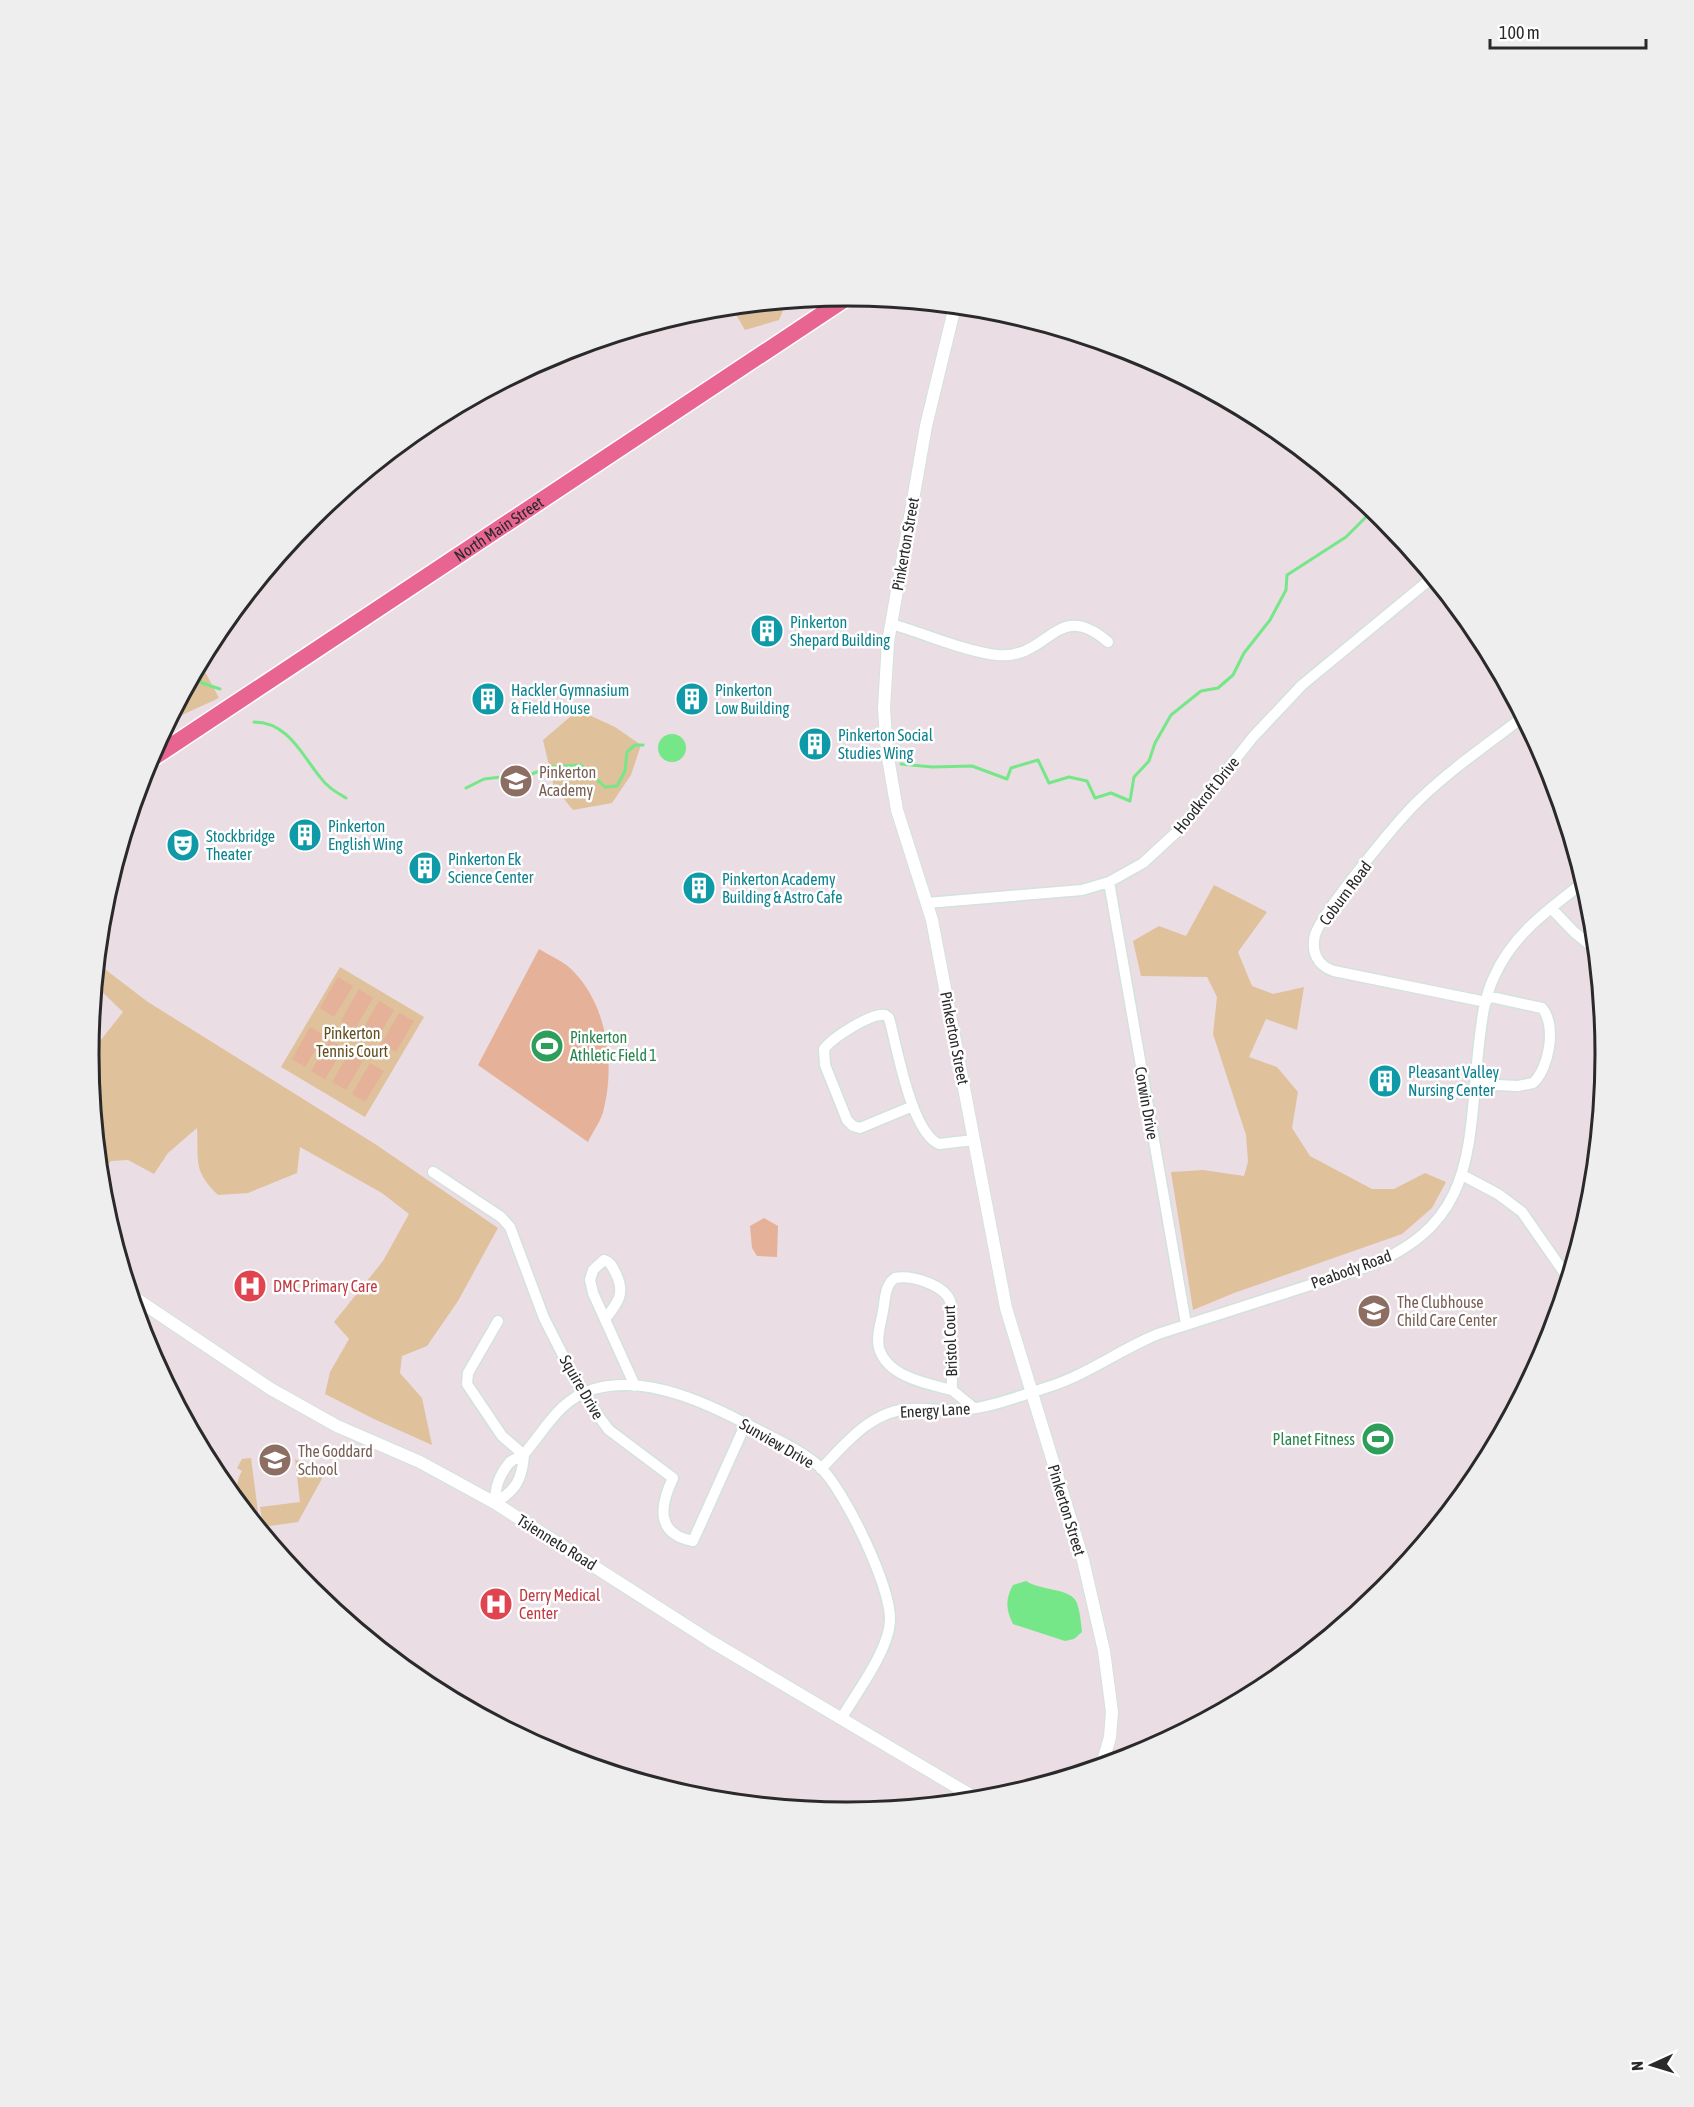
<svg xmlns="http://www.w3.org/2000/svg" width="1694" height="2107" font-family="'Asap Condensed',sans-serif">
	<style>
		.green { fill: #dfc19c }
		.pitch { fill: #e5b198 }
		.water { fill: #75e788 }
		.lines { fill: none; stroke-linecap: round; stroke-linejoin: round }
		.stream { stroke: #75e788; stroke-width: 3 }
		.minor-casing { stroke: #d2e2dd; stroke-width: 13 }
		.tertiary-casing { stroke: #d2e2dd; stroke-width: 14 }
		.primary-casing { stroke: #fff; stroke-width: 19 }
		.minor { stroke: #fff; stroke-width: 10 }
		.tertiary { stroke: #fff; stroke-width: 12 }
		.primary { stroke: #e86491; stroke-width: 16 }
		.labels { text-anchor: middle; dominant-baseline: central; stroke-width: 5; stroke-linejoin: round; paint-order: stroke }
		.street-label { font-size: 16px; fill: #2a2a2a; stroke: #fff }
		.culture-label { font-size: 16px; fill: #0d838f; stroke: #fff; text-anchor: start }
		.education-label { font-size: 16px; fill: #785e54; stroke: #fff; text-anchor: start }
		.park-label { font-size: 16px; fill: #634d1e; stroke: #fff }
		.leisure-label { font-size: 16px; fill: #27864d; stroke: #fff; text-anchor: start }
		.health-label { font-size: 16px; fill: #be3a42; stroke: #fff; text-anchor: start }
		.rim { fill: none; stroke: #2a2a2a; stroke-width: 3 }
	</style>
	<rect width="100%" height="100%" fill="#ebdde4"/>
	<path class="green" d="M787,301L779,320L745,330L731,306Z
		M198,666L203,668L219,698L182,715L175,710Z
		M578,710L615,727L641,745L631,775L612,803L573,810L554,787L543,740Z
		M1214,885L1267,912L1238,952L1252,986L1273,994L1304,987L1297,1030L1266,1019L1249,1057L1277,1067L1298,1092L1292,1128L1310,1156L1372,1189H1394L1425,1173L1446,1182L1432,1208L1402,1234L1234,1293L1193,1310L1171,1172L1203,1170L1244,1176L1248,1162L1246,1135L1213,1034L1217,997L1207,977L1141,976L1133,941L1159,926L1186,936Z
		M98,964L148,1002L375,1144L498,1228L458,1301L427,1346L402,1356L400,1373L422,1398L432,1445L374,1419L325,1394L330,1372L349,1339L334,1322L383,1261L409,1214L382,1193L300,1147L297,1173L248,1193L218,1195C192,1170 199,1160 197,1128L168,1153L154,1174L128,1160L111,1161L100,1174L89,1055L123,1012L95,985Z
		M340,967L424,1017L365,1117L281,1067Z
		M251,1458L260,1527H259C246,1512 229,1492 242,1471L237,1468L242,1459Z
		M295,1459L324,1475L298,1522L263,1527L260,1507L300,1502Z"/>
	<path class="pitch" d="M539,949C550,956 566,962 574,972C607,1006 615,1064 604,1108C602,1120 593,1131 588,1142L478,1065Z
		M338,977L353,986L334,1017L320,1008Z
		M359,989L373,998L355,1029L341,1021Z
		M379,1001L394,1010L376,1041L361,1032Z
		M399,1013L414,1021L396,1052L381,1044Z
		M310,1027L324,1035L305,1067L292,1059Z
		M330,1039L344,1048L325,1079L311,1071Z
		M350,1051L364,1059L346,1090L332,1082Z
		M370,1063L384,1071L365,1102L352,1094Z
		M764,1218L778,1226L777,1257L757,1256L752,1248L750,1226Z"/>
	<path class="water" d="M658 748a14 14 0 1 1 28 0a14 14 0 1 1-28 0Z
		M1026,1581C1041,1591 1072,1588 1077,1603C1080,1612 1081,1623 1082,1632L1074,1639L1065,1641L1013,1624C1006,1610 1005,1599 1013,1585Z"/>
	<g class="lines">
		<path class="stream" d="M194,673L202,683L220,689
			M254,722C288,722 302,755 320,777C327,787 336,792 346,798
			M901,764L932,767L972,766L1007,779L1011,768L1038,760L1049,783L1069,777L1087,781L1095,798L1111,793L1130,801L1134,777L1149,761L1155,743L1171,715L1201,691L1218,688L1233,675L1244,653L1270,620L1286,590L1287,575L1346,537L1374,509
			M466,788L484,779L511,776L522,778L549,767L581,765L605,787L617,786L625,771L627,752L635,745H643"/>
		<g class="minor-casing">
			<path id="minor" d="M1094,340L1166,368
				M891,624C924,633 963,651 997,655C1050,660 1056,597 1108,642
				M1109,882L1186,1324
				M927,903L1082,890L1109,882L1143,863L1181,828L1253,737L1302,685L1433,577
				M1551,908L1574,932L1595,949
				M1486,1002L1334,971C1317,966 1311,951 1315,935C1322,912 1399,819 1419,800C1451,769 1488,744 1523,717
				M1475,1084L1518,1086L1533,1083C1549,1069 1557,1025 1542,1008L1487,996
				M913,1106L860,1128L853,1126L847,1120L825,1065L824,1049C833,1037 871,1013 885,1015L889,1018C897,1047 911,1132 939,1144L974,1140
				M433,1172L501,1217L510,1227L544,1318L575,1379L600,1418L609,1430L673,1478C660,1505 655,1534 693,1541L746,1423
				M1462,1175L1498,1194L1522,1212L1568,1278
				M605,1319C617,1304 626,1294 616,1274C613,1268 611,1262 604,1260L593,1270L590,1280L593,1293L635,1386
				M498,1321L468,1373L467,1384L502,1436L524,1455
				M952,1390C928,1384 887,1377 879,1348C876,1336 881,1323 883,1311C885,1300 885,1284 895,1278C912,1275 947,1285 951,1304L952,1390L974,1408
				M821,1469C845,1444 872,1410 910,1409C929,1408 949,1412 969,1409C995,1406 1023,1395 1048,1387C1089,1374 1119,1350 1158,1334L1363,1268C1474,1226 1468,1155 1478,1053C1481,1027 1483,1000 1494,977C1513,934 1548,910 1584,882
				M495,1503C495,1487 499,1475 510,1462C515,1458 521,1457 525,1453C546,1428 561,1398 594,1389C652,1373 716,1408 766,1434C784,1443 804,1453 820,1467C845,1491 889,1583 890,1618C891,1648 856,1693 841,1719
				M495,1503C516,1490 522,1480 524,1455"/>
		</g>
		<g class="tertiary-casing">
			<path id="tertiary" d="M955,306L926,426L888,642L884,708L887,752L897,810L932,920L1006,1308L1083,1560L1104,1651L1112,1712L1110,1737L1102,1765
				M132,1296L271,1389L337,1426L420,1462L495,1503L712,1642L977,1799"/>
		</g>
		<g class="primary-casing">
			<g id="primary">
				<path id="s1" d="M147,762L851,295"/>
			</g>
		</g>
		<use href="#minor" class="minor"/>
		<use href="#tertiary" class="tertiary"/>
		<use href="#primary" class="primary"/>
	</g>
	<defs>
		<g id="building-disc" transform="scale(1.725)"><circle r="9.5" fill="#0f9aa8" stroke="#fff"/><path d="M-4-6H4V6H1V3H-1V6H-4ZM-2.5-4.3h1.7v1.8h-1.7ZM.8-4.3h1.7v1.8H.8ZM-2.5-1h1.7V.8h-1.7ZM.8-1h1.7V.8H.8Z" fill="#fff"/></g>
		<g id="school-disc" transform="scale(1.725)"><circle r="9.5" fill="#8d6e63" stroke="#fff"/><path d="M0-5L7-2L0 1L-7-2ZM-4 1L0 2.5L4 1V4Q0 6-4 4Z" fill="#fff"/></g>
		<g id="theatre-disc" transform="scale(1.725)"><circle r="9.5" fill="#0f9aa8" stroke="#fff"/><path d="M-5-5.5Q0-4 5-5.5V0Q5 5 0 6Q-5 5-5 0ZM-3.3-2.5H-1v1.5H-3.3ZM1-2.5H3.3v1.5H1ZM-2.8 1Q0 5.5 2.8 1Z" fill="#fff"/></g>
		<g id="stadium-disc" transform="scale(1.725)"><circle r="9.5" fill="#2e9e5b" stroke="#fff"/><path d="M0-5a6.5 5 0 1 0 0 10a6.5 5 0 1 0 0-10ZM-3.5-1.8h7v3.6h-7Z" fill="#fff"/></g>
		<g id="hospital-disc" transform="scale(1.725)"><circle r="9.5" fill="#e0444e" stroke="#fff"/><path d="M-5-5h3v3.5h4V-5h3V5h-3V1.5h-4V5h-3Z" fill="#fff"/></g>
	</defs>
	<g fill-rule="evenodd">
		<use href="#building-disc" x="767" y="631"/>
		<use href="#building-disc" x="488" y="699"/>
		<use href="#building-disc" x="692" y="699"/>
		<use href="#building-disc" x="815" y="744"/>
		<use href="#school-disc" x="516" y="781"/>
		<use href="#building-disc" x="305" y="835"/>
		<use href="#theatre-disc" x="183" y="845"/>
		<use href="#building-disc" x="425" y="868"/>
		<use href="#building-disc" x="699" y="888"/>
		<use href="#stadium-disc" x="547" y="1046"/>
		<use href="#building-disc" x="1385" y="1081"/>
		<use href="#hospital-disc" x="250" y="1286"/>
		<use href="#school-disc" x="1374" y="1311"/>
		<use href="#stadium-disc" x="1378" y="1439"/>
		<use href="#school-disc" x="275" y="1460"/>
		<use href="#hospital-disc" x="496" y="1604"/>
	</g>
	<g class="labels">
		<g class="street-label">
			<text stroke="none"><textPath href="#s1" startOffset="422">North Main Street</textPath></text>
			<text transform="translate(905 544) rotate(-80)">Pinkerton Street</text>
			<text transform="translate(1206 795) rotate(-51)">Hoodkroft Drive</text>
			<text transform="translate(1345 893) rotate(-53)">Coburn Road</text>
			<text transform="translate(955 1038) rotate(79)">Pinkerton Street</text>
			<text transform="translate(1147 1103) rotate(80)">Corwin Drive</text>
			<text transform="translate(1351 1269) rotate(-20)">Peabody Road</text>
			<text transform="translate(950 1341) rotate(-92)">Bristol Court</text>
			<text transform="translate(582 1387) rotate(60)">Squire Drive</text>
			<text transform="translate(935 1410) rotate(-3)">Energy Lane</text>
			<text transform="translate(777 1443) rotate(30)">Sunview Drive</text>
			<text transform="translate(1067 1510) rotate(73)">Pinkerton Street</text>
			<text transform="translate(557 1542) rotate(32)">Tsienneto Road</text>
		</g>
		<g class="culture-label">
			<text x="790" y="622">Pinkerton<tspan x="790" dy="18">Shepard Building</tspan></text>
			<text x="511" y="690">Hackler Gymnasium<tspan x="511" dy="18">&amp; Field House</tspan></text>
			<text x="715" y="690">Pinkerton<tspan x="715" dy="18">Low Building</tspan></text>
			<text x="838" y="735">Pinkerton Social<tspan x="838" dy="18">Studies Wing</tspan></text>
			<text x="328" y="826">Pinkerton<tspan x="328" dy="18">English Wing</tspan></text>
			<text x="206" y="836">Stockbridge<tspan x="206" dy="18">Theater</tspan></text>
			<text x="448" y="859">Pinkerton Ek<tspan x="448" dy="18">Science Center</tspan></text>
			<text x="722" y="879">Pinkerton Academy<tspan x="722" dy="18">Building &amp; Astro Cafe</tspan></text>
			<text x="1408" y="1072">Pleasant Valley<tspan x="1408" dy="18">Nursing Center</tspan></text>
		</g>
		<g class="education-label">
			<text x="539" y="772">Pinkerton<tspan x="539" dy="18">Academy</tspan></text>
			<text x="1397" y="1302">The Clubhouse<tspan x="1397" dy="18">Child Care Center</tspan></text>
			<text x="298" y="1451">The Goddard<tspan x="298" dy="18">School</tspan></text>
		</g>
		<g class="park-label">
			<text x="352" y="1033">Pinkerton<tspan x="352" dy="18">Tennis Court</tspan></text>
		</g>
		<g class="leisure-label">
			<text x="570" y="1037">Pinkerton<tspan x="570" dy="18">Athletic Field 1</tspan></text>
			<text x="1355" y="1439" text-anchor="end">Planet Fitness</text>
		</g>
		<g class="health-label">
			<text x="273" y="1286">DMC Primary Care</text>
			<text x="519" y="1595">Derry Medical<tspan x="519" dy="18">Center</tspan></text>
		</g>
	</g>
	<path d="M0 0H1694V2107H0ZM99 1054a748 748 0 1 1 1496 0a748 748 0 1 1-1496 0Z" fill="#eee" fill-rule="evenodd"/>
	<path class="rim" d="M99 1054a748 748 0 1 1 1496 0a748 748 0 1 1-1496 0Z"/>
	<g transform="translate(1652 2065) rotate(266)" stroke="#ffffff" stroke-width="4.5" paint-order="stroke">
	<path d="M0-4.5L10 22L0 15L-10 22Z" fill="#2a2a2a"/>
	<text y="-9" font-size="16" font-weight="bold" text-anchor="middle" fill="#2a2a2a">N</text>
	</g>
	<path d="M1490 39v9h156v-9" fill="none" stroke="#2a2a2a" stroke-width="3"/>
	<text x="1499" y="39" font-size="18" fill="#2a2a2a" stroke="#ffffff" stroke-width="4.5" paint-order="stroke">100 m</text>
</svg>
